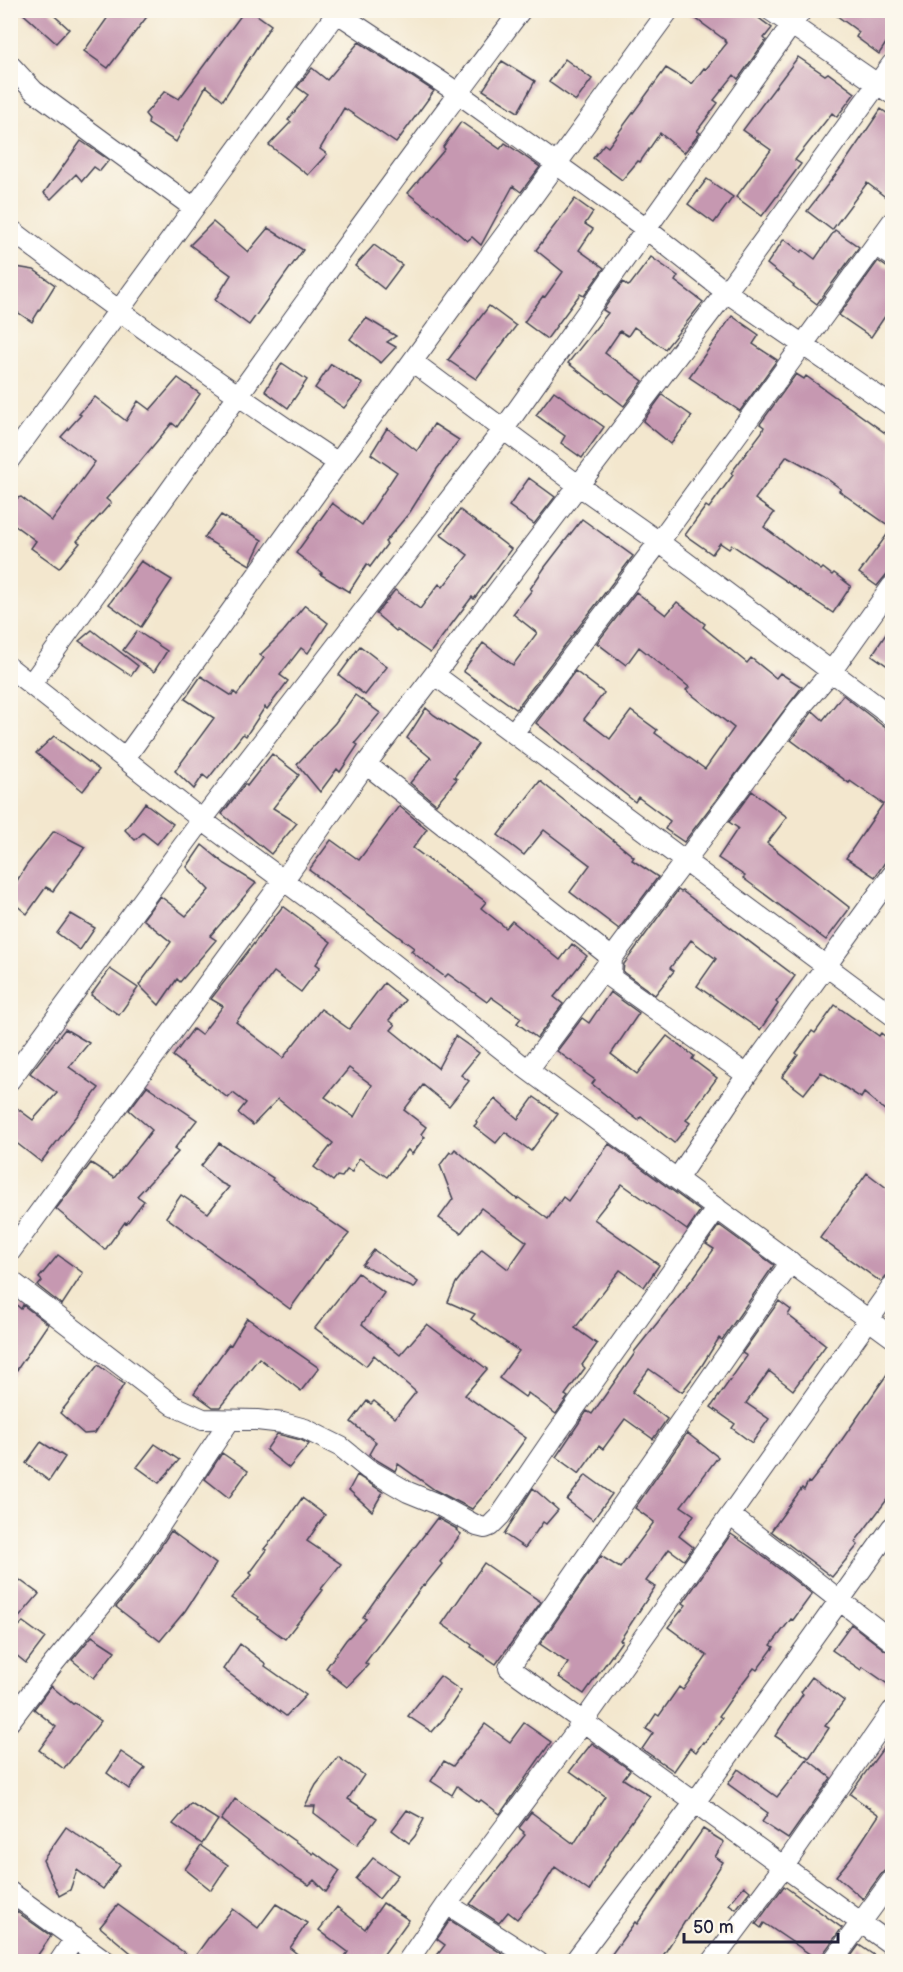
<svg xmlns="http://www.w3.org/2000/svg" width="903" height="1972" font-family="'Balsamiq Sans',sans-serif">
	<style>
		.building { fill: #c698b1; fill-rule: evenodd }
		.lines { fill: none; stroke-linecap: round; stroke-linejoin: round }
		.minor-casing { stroke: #414051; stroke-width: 22 }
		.minor { stroke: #fff; stroke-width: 20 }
	</style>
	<rect width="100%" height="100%" fill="#fbf7ec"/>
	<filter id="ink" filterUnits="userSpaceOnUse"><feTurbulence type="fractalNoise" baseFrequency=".0167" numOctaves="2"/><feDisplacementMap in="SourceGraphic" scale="12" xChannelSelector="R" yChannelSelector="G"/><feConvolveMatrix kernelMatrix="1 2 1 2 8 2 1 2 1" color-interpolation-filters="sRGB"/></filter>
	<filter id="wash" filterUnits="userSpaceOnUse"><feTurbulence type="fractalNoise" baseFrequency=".008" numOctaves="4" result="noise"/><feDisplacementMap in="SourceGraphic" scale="24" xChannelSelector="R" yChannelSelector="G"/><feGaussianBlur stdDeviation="1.35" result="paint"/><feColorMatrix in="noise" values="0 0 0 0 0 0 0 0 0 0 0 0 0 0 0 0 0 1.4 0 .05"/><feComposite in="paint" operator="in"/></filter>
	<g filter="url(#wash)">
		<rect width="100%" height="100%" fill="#f3e7ce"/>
		<g id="blocks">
			<path class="building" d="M19,10H48L69,29L56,43Z
				M113,10H152L108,68L84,51Z
				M245,10H250L271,25L223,100L206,86L176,142L148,124L149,119L145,114L165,91L179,99Z
				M684,10H748L772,28L764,38L766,40L738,79L734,75L714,100L718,103L697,131L700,133L684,153L660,133L640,162L638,161L622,180L593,158L604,144L608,147L666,68L692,84L704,68L706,69L727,43L724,41L725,40Z
				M829,10H892V34L879,54L856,37L859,32Z
				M359,42L434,91L396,143L344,108L320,149L327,154L308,175L269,145L291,122L288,120L308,95L297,87L312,68L327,80Z
				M798,57L825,75L828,73L855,93L837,117L832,113L795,160L801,164L762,216L736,197L771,150L743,130Z
				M565,59L592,79L576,101L549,82Z
				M502,61L535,81L518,112L483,90Z
				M881,109L892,117V202L867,183L832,230L807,211L843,165Z
				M461,122L500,149L505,143L540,167L521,192L513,186L481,245L472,237L467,241L435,213L434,214L408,193L445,149L443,147Z
				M81,141L109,160L100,171L94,167L82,181L76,174L51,199L44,193Z
				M707,179L733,197L714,223L688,204Z
				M575,199L593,212L585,224L593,229L579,250L604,268L584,296L580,294L547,339L524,322L543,296L545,297L563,272L536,250Z
				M213,222L248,252L268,228L303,250L249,325L215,300L231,275L190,245Z
				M835,230L859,247L817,304L793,286L794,285L767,264L784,239L801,252L803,250L815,259Z
				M374,245L402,265L384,289L355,266Z
				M651,257L678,276L675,281L703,302L665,349L634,327L628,336L620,331L605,353L643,381L624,406L568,363L608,313L603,310L623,282L628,286L630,285Z
				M878,261L892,271V306L871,337L839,315Z
				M10,266L34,270L55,285L32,322L10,307Z
				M489,306L516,326L476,379L448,360Z
				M732,316L759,335L753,344L777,360L740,411L689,377Z
				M366,318L396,336L387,342L396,347L381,363L350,339Z
				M282,363L307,380L288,408L265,391Z
				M331,364L363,384L344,408L315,388Z
				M796,374L804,379L806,376L892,438V574L886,575L877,586L859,573L892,528L839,491L841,489L823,476L787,456L755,499L774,513L764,527L821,570L823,568L832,575L834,573L851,586L833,613L732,545L729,549L720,543L712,554L685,535L706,506L709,508L733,475L731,473L762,432L764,427L760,424Z
				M178,378L200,394L177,427L172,423L138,464L106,499L111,503L77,541L80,543L59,568L31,548L36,541L10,522V500L21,497L52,521L95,462L61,437L81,415L79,414L95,397L126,421L138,401L150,410Z
				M554,391L604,427L582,458L561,443L565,436L536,415Z
				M662,395L692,416L671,444L643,421Z
				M434,424L459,440L437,469L410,512L385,542L387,544L370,567L367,564L349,592L320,574L322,573L296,553L332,503L362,525L397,472L371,454L387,428L417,451Z
				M529,478L555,497L534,524L509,506Z
				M460,510L511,549L474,599L472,597L430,653L397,630L396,631L376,614L395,590L420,609L439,584L443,587L468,555L441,535Z
				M221,515L262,540L250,565L204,538Z
				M582,519L633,556L516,709L463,671L483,643L513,665L537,633L513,614L532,590L530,589L545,567Z
				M141,561L172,580L141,627L109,604Z
				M636,592L666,615L677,602L705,624L703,627L747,663L751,658L776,678L780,673L802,687L684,842L665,829L670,821L638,797L635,802L536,723L575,671L604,693L584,719L610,739L631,711L657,730L655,733L705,769L734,728L686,690L689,687L639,647L626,665L597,643Z
				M305,605L328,623L308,653L301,648L280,675L288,681L267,709L265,707L246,736L243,734L208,779L203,775L194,789L175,771L214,718L185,699L201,676L232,696L234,692L237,695L264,658L260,655L283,632Z
				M892,625V669L872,655Z
				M92,630L138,666L131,676L79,641Z
				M137,631L167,651L154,672L123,650Z
				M360,646L387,667L365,695L339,675Z
				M355,695L380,713L355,743L358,745L340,772L337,769L320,792L297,764L335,723Z
				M843,695L892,733V852L875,877L846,858L883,804L850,781L849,783L791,740L813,711L823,720Z
				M426,708L434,715L478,744L454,777L457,779L436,804L410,783L431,758L407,738Z
				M54,736L99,770L83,791L36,753Z
				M272,754L299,775L273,808L297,823L271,854L222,814L245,784L247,786Z
				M540,781L634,857L632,860L658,877L619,929L570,892L590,865L544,830L524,855L498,835Z
				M752,791L787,817L767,843L850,908L826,940L743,878L745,876L718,858L738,828L729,822Z
				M145,803L173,824L157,844L143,833L135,840L125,830Z
				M399,806L427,829L413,848L486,902L481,908L506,928L512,921L560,960L572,944L587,956L554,997L563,1004L537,1038L517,1023L521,1018L491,997L487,1002L448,974L445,977L411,951L414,948L309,870L331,840L359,860Z
				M54,831L85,847L53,891L46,887L27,914L10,900V892L26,866Z
				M202,845L225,864L256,883L210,936L216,940L180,982L177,979L159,1005L139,985L171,942L143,919L160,896L186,916L209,890L187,867Z
				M678,890L681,892L682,891L795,976L776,1002L778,1004L760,1030L697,986L716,959L691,940L670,968L674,971L655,995L623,972L624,964Z
				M283,906L331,942L316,964L320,967L301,992L274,972L236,1022L283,1058L321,1009L349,1029L384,983L405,1000L389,1020L395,1025L391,1030L438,1068L455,1036L479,1053L461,1075L469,1081L449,1106L423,1085L404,1110L426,1127L421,1134L425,1137L412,1154L408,1150L387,1177L359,1158L352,1172L347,1170L342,1177L337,1176L333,1181L314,1167L333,1143L278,1099L253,1125L238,1113L246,1103L233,1093L228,1098L173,1056L193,1029L201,1035L223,1006L211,999ZM349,1068L372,1085L354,1117L325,1097Z
				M71,914L95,928L80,950L57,933Z
				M110,969L138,988L119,1015L91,995Z
				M610,992L639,1013L611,1054L637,1074L667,1036L694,1056L692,1059L717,1078L686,1120L690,1123L674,1143L641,1117L638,1120L613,1101L592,1084L595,1080L584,1072L585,1071L557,1051L582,1018L589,1023Z
				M835,1005L879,1036L881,1033L892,1042V1116L864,1093L861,1098L821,1072L804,1094L782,1077L798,1055L796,1053L812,1031L815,1033Z
				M65,1029L89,1043L69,1067L99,1088L41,1162L10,1138V1103L33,1120L57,1093L30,1073Z
				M147,1086L197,1120L174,1149L178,1152L137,1196L144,1201L127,1223L125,1222L105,1250L56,1209L91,1163L114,1178L142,1143L152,1130L129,1110Z
				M534,1097L558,1114L531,1151L505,1132L496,1143L474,1126L477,1123L476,1121L495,1099L518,1119Z
				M219,1143L273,1178L272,1180L349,1234L327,1260L326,1259L290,1309L166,1217L181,1195L208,1213L229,1187L219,1182L201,1166Z
				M609,1144L700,1211L687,1230L622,1184L594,1219L659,1265L644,1287L620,1270L575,1328L597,1344L582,1365L585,1368L565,1395L568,1397L556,1414L528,1393L525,1397L499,1378L519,1351L471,1319L475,1314L448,1302L456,1283L482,1249L508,1269L527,1242L481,1208L461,1233L439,1218L453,1199L440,1165L450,1152L452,1153L455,1149L517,1199L519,1198L548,1219L563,1197L568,1201Z
				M867,1173L892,1192V1275L886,1276L881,1282L820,1238Z
				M719,1225L774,1265L722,1340L719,1338L701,1367L682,1392L649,1369L632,1392L667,1419L653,1439L625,1419L603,1449L599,1446L579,1474L556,1457L587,1411L592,1414L635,1353L634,1352L694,1277L714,1249L706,1244Z
				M374,1250L418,1282L414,1288L362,1265Z
				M58,1255L83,1273L62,1305L38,1286L42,1281L39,1278Z
				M358,1273L384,1293L362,1324L400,1355L427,1324L487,1369L465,1395L526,1438L490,1488L472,1509L435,1490L398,1464L395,1471L375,1459L369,1454L376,1442L351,1422L367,1401L371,1404L374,1401L395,1418L416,1392L374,1355L366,1366L315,1328Z
				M10,1299L21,1309L23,1305L48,1324L10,1380Z
				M779,1301L791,1310L788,1315L826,1345L793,1390L769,1371L746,1403L769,1419L752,1443L732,1428L735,1424L711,1407L747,1356L742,1353Z
				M247,1318L319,1368L301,1391L259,1358L220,1407H213L194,1393L229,1344L231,1345Z
				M98,1365L124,1384L95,1433L84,1434L60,1413Z
				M892,1367V1493L855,1542L858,1545L832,1577L771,1531L802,1488L804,1490L808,1482L810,1483L828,1460Z
				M687,1433L718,1457L681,1506L694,1515L679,1536L693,1547L684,1560L669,1549L646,1581L655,1587L620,1640L622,1641L584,1694L559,1677L568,1663L540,1644L601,1556L620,1568L654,1522L635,1508Z
				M277,1434L301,1440L309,1444L289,1468L266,1450Z
				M41,1442L65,1457L49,1481L26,1463Z
				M155,1444L179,1460L159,1483L137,1467Z
				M222,1453L248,1471L229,1498L205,1479Z
				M357,1475L383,1492L372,1511L349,1490Z
				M586,1475L612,1494L593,1520L567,1500Z
				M533,1488L558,1510L546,1524L543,1522L525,1548L504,1534Z
				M302,1498L325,1515L307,1541L341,1564L321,1589L323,1590L285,1639L258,1619L259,1617L231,1598L252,1575L250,1573L267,1550L264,1549L279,1531Z
				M437,1518L457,1529L456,1530L461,1534L440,1562L442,1564L425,1585L424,1584L385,1636L365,1663L368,1665L347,1687L328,1672L329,1670L326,1668L346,1640L366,1619L363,1617L380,1593Z
				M171,1531L216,1564L185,1611L160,1641L116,1607L139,1579Z
				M731,1534L756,1551L812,1594L793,1620L791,1619L771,1645L774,1647L757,1670L754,1668L737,1690L719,1716L722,1718L704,1743L703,1742L696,1752L690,1748L674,1771L642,1749L653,1733L646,1729L656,1714L659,1716L679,1687L683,1690L707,1656L668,1627L686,1605L683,1603Z
				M484,1563L541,1602L496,1664L471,1647L472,1645L442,1624Z
				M10,1573L39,1594L10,1628Z
				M23,1622L45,1638L26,1663L10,1650V1636Z
				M851,1624L885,1650L892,1653V1687L863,1667L861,1670L832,1650Z
				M92,1636L115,1651L94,1678L72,1660Z
				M240,1644L266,1664L265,1666L306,1695L286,1716L223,1669Z
				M440,1676L461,1691L444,1716L445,1717L432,1732L408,1716Z
				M812,1677L844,1701L825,1726L829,1728L809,1758L775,1736L803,1694L801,1692Z
				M51,1686L73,1704L75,1703L101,1721L64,1769L39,1750L56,1727L34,1709Z
				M524,1723L551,1742L500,1814L481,1800L479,1802L457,1786L452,1795L431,1781L444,1761L453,1766L485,1724L510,1742Z
				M892,1736V1868L887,1869L882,1873L863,1899L836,1876L850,1859L879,1815L850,1794Z
				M592,1743L630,1770L623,1779L650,1796L618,1840L589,1891L555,1867L538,1894L517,1919L508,1912L499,1923L470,1904L525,1835L523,1833L524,1832L519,1828L531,1812L574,1844L605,1796L570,1771Z
				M121,1752L145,1768L129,1789L107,1773Z
				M338,1757L364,1775L348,1799L377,1818L357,1845L314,1813L315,1806H305L316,1785Z
				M807,1759L831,1778L788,1839L762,1822L768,1813L728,1784L738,1769L777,1797Z
				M235,1799L313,1854L314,1852L340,1871L326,1892L314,1880L309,1885L290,1874L221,1820Z
				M191,1803L218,1820L202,1844L173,1824Z
				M407,1810L424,1819L415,1836L409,1843L392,1830Z
				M66,1827L120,1865L103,1889L77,1870L70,1890L59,1896L43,1860Z
				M703,1829L724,1842L715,1857L723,1862L659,1962H606L635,1922L637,1924Z
				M201,1846L228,1865L211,1890L185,1869Z
				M373,1858L398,1875L379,1899L356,1879Z
				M744,1886L750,1891L736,1909L729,1904Z
				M784,1886L842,1928L822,1955L820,1961L764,1923L761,1928L756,1924Z
				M383,1903L409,1920L378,1962H341L348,1952L319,1930L337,1907L365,1929Z
				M276,1904L307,1923L290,1948L307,1962H142L100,1927L118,1905L193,1959L209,1937L233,1909L258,1928Z
				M10,1907L51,1936L33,1962H10Z
				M450,1920L515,1962H432L445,1945L437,1939Z
				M859,1945L884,1962H852L849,1959Z"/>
		</g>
	</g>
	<g filter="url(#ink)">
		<use href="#blocks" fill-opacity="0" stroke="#414051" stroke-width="1.5"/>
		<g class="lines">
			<g class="minor-casing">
				<path id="minor" d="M333,10L458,93L645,228L726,292L892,406
					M770,10L892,94
					M10,65L34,91L194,208
					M10,229C117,311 226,389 338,463
					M876,245L892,256
					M413,362L578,485L659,542L892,717
					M10,459L339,10
					M10,668L202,820L360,937L528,1070L892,1337
					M435,675L892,1015
					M31,684C193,459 353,232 521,10
					M513,733L659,542L892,222
					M125,758L338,463L669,10
					M366,764L612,958L611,978L747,1075
					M528,1070L799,709L831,672L892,586
					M10,1080L202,820L503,430L802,10
					M677,1179L747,1075L892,875
					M10,1252L283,881L366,764L726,292L892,64
					M791,1262L509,1668L892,1945
					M10,1280L174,1406L203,1419L257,1420L283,1423L305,1429L341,1447L368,1469L408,1492L435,1503L477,1526L485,1528L490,1526L500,1516L554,1437L717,1208
					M730,1515L892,1641
					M10,1721L54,1663L129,1572L230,1420
					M10,1892L107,1962
					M447,1904L538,1962
					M59,1962L75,1938
					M407,1962L447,1904L584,1721L892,1287
					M574,1962L696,1801L892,1527
					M712,1962L784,1866L892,1711
					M832,1962L892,1880"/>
			</g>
			<use href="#minor" class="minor"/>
		</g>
	</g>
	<rect width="903" height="1972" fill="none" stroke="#fbf7ec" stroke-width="36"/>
	<path d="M684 1933v9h154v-9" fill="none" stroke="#22223b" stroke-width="3"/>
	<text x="693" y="1933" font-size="18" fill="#22223b" stroke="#fbf7ec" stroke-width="4.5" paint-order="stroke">50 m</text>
</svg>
